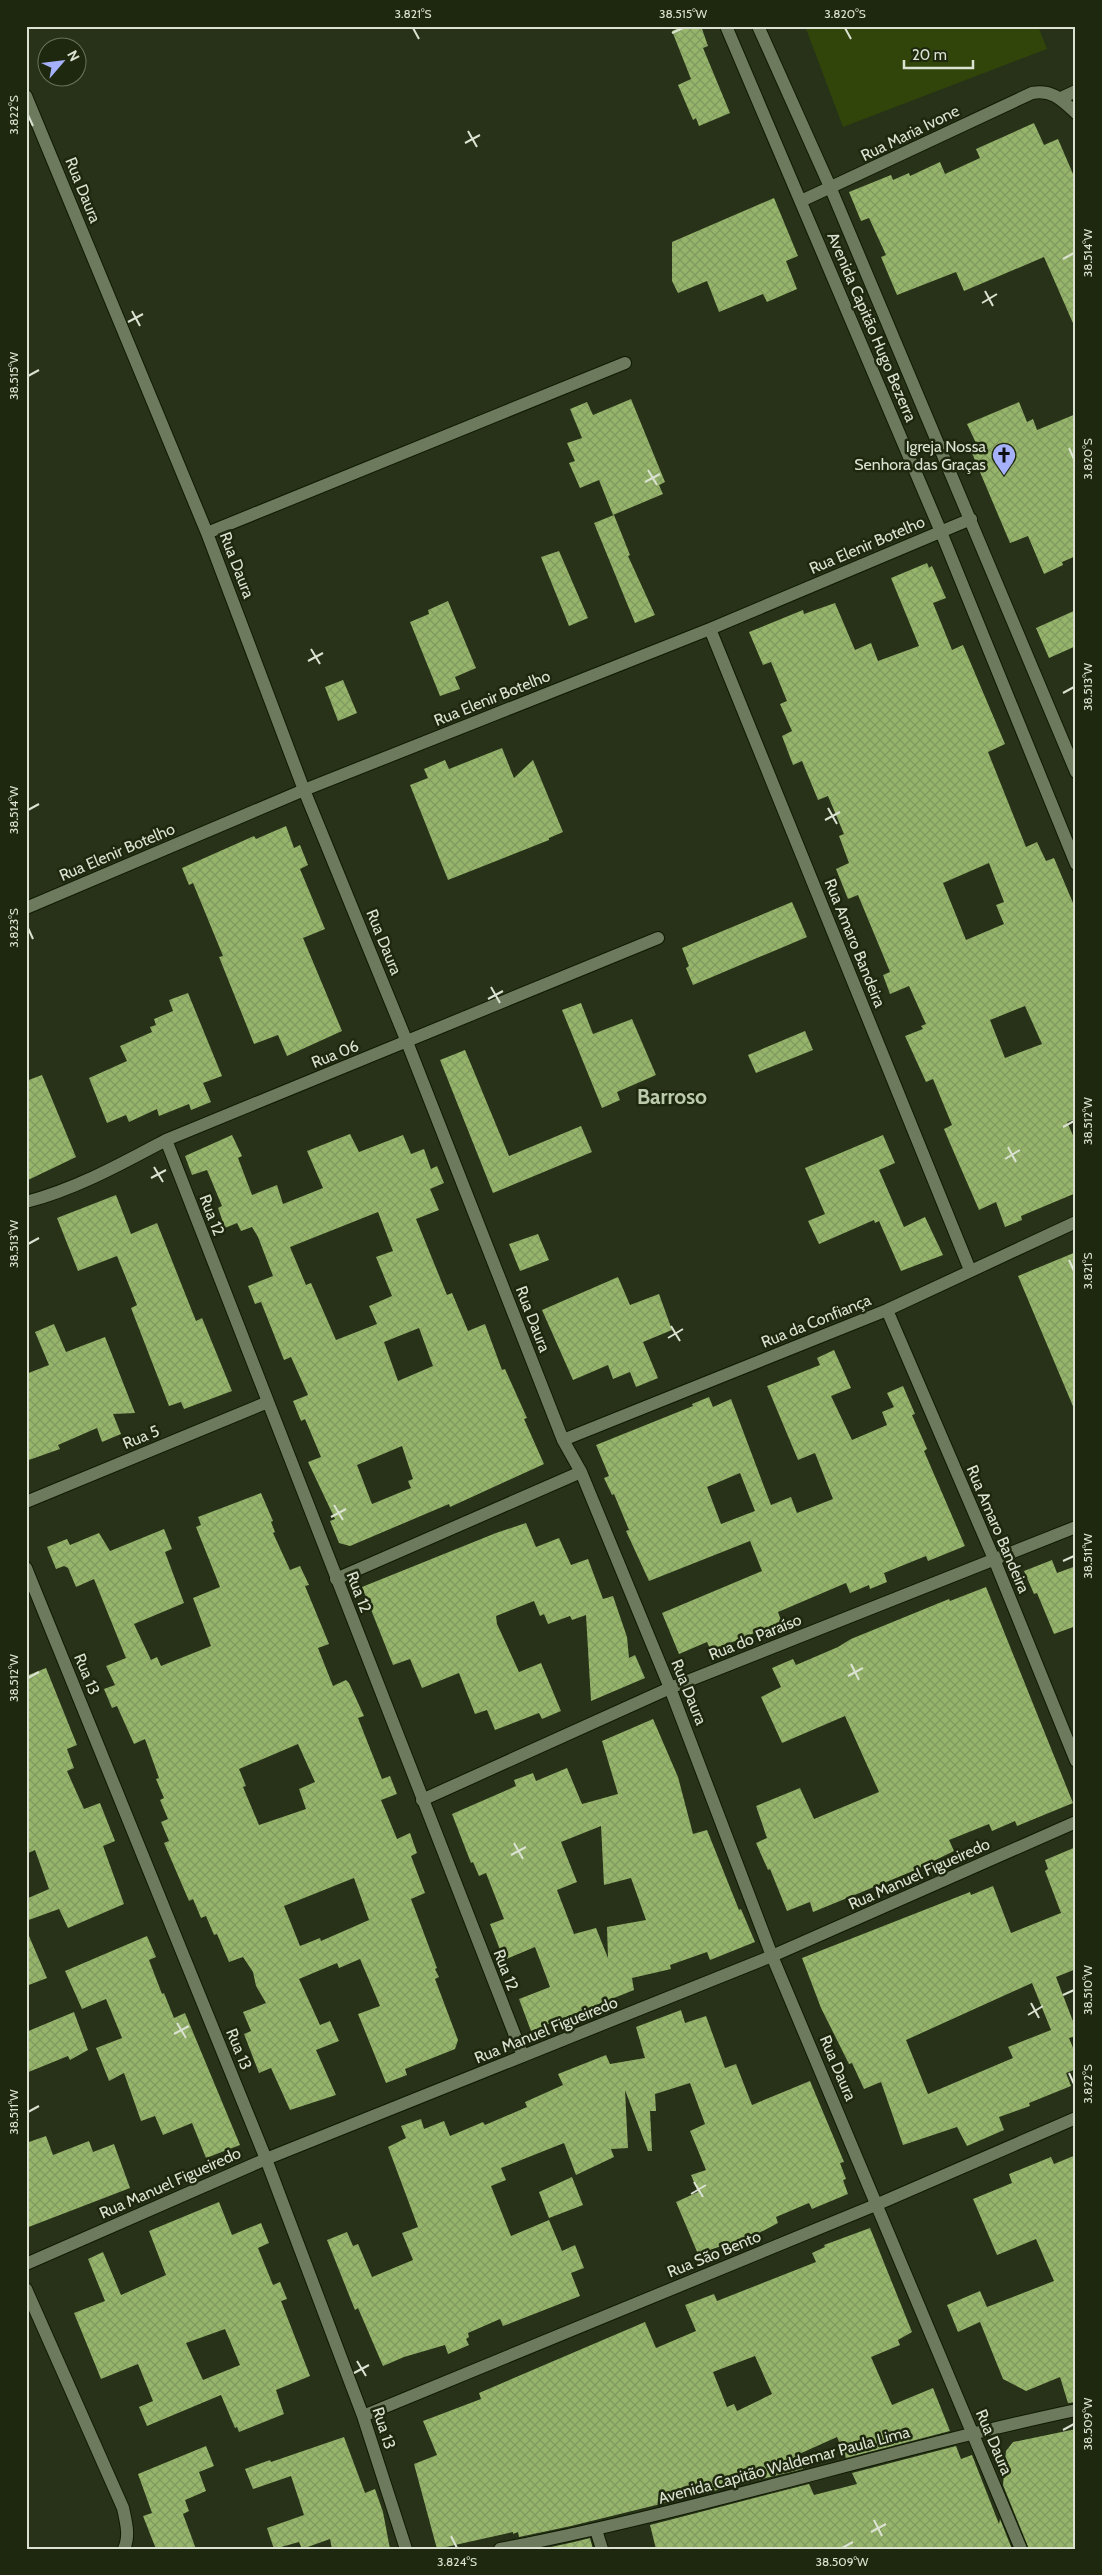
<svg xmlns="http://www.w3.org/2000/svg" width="1102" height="2575" font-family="Cabin,sans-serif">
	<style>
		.pitch { fill: #31450b }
		.building { fill: url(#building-cross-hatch); fill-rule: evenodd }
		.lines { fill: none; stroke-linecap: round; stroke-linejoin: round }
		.minor-casing { stroke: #101a02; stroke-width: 14 }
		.minor { stroke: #6d7a5d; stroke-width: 12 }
		.ticks { fill: none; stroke: #dbe2d2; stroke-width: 2 }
		.labels { text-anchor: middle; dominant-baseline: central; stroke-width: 5; stroke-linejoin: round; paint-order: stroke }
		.street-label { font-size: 16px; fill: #dbe2d2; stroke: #1e280e }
		.poi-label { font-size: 16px; fill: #dbe2d2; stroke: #1e280e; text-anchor: end }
		.district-label { font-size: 21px; font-weight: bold; fill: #bccaab; stroke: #1e280e }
		.neatline { fill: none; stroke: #dbe2d2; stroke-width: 2 }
		.ticks-label { font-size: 12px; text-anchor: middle; fill: #dbe2d2 }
	</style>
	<defs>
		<pattern id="building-cross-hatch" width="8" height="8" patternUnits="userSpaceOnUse" patternTransform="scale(1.25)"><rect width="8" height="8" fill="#96b56b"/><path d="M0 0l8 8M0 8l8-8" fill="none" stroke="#819960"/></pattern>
	</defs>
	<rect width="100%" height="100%" fill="#273218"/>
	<path class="pitch" d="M805,26H1038L1047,49L843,127Z"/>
	<path class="building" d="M684,26H701L708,46L703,48L730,113L699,126L696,118L693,120L678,85L691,79L672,31Z
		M1034,123L1044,145L1058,139L1076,181V330L1044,257L964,291L956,272L897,295L881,257L886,255L869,218L861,221L849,192L891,175L893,180L909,173L910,176L940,162L945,174L980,158L976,149Z
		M774,198L798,256L786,261L797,289L767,302L763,294L719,312L707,281L678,293L672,281V242Z
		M631,399L665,482L659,485L663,494L613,515L599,480L580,488L569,463L575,461L567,443L582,438L570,409L587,402L593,415Z
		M1019,402L1027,422L1033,419L1037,430L1076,414V556L1062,562L1063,565L1044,574L1028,536L1010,543L969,446L976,443L967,424Z
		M614,515L630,555L628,556L655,615L635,623L594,523Z
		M559,551L588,618L569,626L541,557Z
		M927,563L929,568L932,566L946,598L933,603L952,650L963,645L1005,744L988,752L1026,847L1037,842L1046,861L1054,858L1076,910V1119L1067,1122L1076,1142V1193L1021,1216L1022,1220L1005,1227L996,1202L979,1210L949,1141L944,1129L952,1125L933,1079L926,1082L905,1036L923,1029L921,1026L926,1024L909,986L890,994L883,975L890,972L858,895L848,899L836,869L849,863L839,836L844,834L828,796L818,800L802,761L793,765L782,736L792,731L780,704L787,701L771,662L763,665L749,632L803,610L804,614L835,603L855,650L871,643L878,661L919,646L891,578ZM989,863L1004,902L996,905L1004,924L966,940L943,883ZM1025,1006L1042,1044L1005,1058L990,1020Z
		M448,601L476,668L455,677L460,689L440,696L410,622L429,614L428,610Z
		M1076,610V646L1049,658L1036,628Z
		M343,680L357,713L338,721L325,687Z
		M502,748L514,778L533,760L563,832L549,838V840L448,880L410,785L428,778L424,769L445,760L449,769Z
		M286,826L294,848L300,845L308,865L300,869L325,929L303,938L342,1031L287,1056L278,1035L254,1044L219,957L223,956L193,883L189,885L182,868L254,836L256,839Z
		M792,902L807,937L693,985L686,968L689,966L682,948Z
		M188,993L222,1076L203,1083L211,1102L191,1110L189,1104L159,1116L157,1109L129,1122L126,1115L107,1123L89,1078L127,1061L120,1046L152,1032L150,1027L156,1025L154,1019L173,1011L169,1000Z
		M581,1003L593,1034L632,1019L656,1075L617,1092L620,1100L602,1108L562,1010Z
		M805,1031L813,1050L756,1073L748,1055Z
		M465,1050L509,1156L581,1126L592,1152L493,1193L440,1060Z
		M42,1075L76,1157L26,1181V1081Z
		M350,1134L359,1152L403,1135L411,1154L424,1149L431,1169L437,1166L444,1183L430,1189L439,1210L416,1219L447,1295L452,1293L468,1331L485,1324L502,1370L505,1369L527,1418L524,1419L544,1464L450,1507L449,1504L350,1546L339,1543L330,1521L335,1519L308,1462L321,1457L305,1419L301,1421L293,1401L308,1395L291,1357L284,1360L261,1302L255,1304L248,1286L273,1276L258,1237L252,1227L241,1231L237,1223L225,1228L218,1208L222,1206L207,1170L192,1175L185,1156L232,1135L242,1156L238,1158L252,1195L277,1185L283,1204L323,1188L307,1151ZM378,1212L393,1251L376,1257L392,1296L369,1306L377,1324L336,1340L311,1283L306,1285L290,1247ZM419,1328L433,1366L398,1381L384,1342ZM402,1446L413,1479L408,1481L411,1488L372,1504L357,1465Z
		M883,1135L895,1163L879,1170L904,1227L925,1217L943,1255L901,1271L879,1221L875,1223L874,1220L819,1244L808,1221L825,1214L805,1168Z
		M116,1195L131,1234L157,1223L196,1321L202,1318L232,1391L184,1409L181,1402L169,1406L131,1308L137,1305L117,1256L78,1271L57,1218Z
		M538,1234L549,1260L520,1271L509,1244Z
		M1076,1252V1411H1075L1018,1276Z
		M618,1277L630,1305L659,1294L672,1330L643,1342L658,1378L636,1387L630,1372L613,1379L608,1365L573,1380L542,1310Z
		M54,1324L66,1352L105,1337L135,1413L113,1414L121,1434L102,1442L97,1428L58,1445L60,1449L26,1461V1374L49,1365L35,1332Z
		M834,1350L851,1388L831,1396L852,1440L887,1425L882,1412L894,1407L887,1393L903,1386L915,1414L912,1415L927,1449L924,1451L965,1546L928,1561L926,1556L884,1573L887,1582L870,1589L869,1585L850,1593L846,1583L778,1612L783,1626L766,1633L764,1629L711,1651L707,1642L679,1654L662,1613L762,1571L750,1541L649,1581L626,1531L629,1530L614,1494L612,1495L604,1478L609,1476L596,1445L693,1406L692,1404L709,1397L713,1407L731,1399L771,1505L791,1497L797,1513L833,1499L815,1453L798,1460L767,1386L820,1365L817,1358ZM740,1473L755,1511L721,1524L707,1487Z
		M261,1493L273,1521L271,1522L275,1532L273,1533L290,1570L300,1566L309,1585L305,1586L329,1644L318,1648L333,1686L346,1680L349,1683L364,1716L358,1718L382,1779L390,1776L397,1794L381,1800L397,1839L410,1833L417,1853L411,1856L425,1893L411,1899L437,1968L435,1969L439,1977L435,1979L458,2040L455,2049L405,2069L407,2075L386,2083L358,2014L380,2006L360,1959L339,1968L337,1963L299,1979L320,2025L330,2021L339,2041L316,2050L336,2095L290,2110L271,2068L259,2073L244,2034L251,2031L243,2012L266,2003L256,1986L253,1972L243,1957L229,1962L217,1934L214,1935L206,1916L201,1918L193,1899L189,1901L164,1843L169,1841L161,1822L168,1819L160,1800L164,1798L156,1779L159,1778L145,1739L134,1744L117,1706L112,1708L104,1689L115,1685L106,1666L126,1658L94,1579L76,1587L68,1568L64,1566L56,1569L47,1547L67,1539L70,1545L99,1533L110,1551L164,1529L172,1549L165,1552L184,1603L134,1624L151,1660L157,1657L161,1666L211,1646L193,1598L220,1587L196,1527L201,1525L198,1517ZM298,1744L315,1782L299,1789L306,1809L259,1825L243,1787L246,1786L239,1769ZM354,1878L369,1920L321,1941L320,1938L300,1946L284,1906Z
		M526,1523L536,1547L559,1538L571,1565L588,1559L603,1599L613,1596L627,1637L629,1658L635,1655L645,1678L591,1701L586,1615L572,1620L570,1616L548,1624L544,1614L540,1616L534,1601L496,1616L497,1624L519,1672L541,1663L561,1711L542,1719L539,1713L495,1730L487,1710L475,1714L459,1673L422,1688L410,1659L393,1665L362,1587L496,1533Z
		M1052,1560L1057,1573L1076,1566V1626L1054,1634L1037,1593L1034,1594L1024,1571Z
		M986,1587L1073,1803L1017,1826L1015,1821L992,1831L989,1824L949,1840L954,1851L913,1871L813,1912L810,1902L787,1911L770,1869L768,1870L756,1843L767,1838L756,1806L800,1788L814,1819L879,1792L845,1716L782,1743L761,1697L781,1687L772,1668L793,1659L796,1665L838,1647L851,1639L949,1599L950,1601Z
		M46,1668L77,1745L67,1749L74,1768L67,1771L84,1809L100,1803L115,1841L103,1846L124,1904L68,1928L59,1909L26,1921V1899L49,1889L35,1850L26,1854V1676Z
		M653,1719L678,1777L693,1834L707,1830L739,1910L741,1909L755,1942L710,1960L707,1952L670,1965L671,1969L632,1978L634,1990L531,2031L519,1999L550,1987L535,1947L504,1960L490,1924L504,1919L486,1873L479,1876L473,1862L471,1863L452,1814L516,1786L514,1780L533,1773L536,1781L567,1768L582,1804L618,1794L602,1741ZM601,1826L604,1885L631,1878L646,1920L607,1927L608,1958L596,1928L574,1934L557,1890L577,1882L561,1842Z
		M1076,1847V1969L1056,1977L1076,2029V2036L1069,2038L1076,2055V2069L1066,2073L1071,2086L1029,2103L1030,2106L999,2117L1004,2130L967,2146L957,2127L903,2145L881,2082L864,2089L852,2063L849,2064L821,2008L802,1958L970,1892L971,1895L993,1886L1011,1933L1061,1913L1045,1871L1048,1869L1045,1860ZM1032,1983L1051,2030L1008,2047L1013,2058L928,2094L906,2040Z
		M26,1929L47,1978L26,1986Z
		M147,1936L156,1957L149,1960L162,1994L164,1993L174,2018L185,2013L240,2145L206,2158L192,2123L163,2135L155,2116L141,2121L124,2073L109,2081L96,2048L122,2038L106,1999L82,2009L65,1971Z
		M681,2010L685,2023L706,2016L725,2068L736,2064L752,2105L810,2081L844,2162L840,2163L846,2179L843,2180L848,2194L812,2209L809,2203L776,2217L778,2223L757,2234L698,2254L676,2202L698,2192L691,2175L706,2170L690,2131L705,2124L690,2083L655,2094L656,2111H650L652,2151H648L625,2090L628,2148L611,2149L614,2157L576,2175L564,2143L501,2168L506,2180L491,2186L511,2236L549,2220L562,2251L575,2245L584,2268L571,2273L580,2296L511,2323L503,2326L500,2319L468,2333L469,2337L466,2339L469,2345L448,2354L445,2345L404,2357L383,2366L358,2308L355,2310L327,2240L347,2232L353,2246L358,2244L372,2277L413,2260L402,2233L418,2227L388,2147L406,2138L401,2126L421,2119L424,2129L444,2121L450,2136L483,2122L485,2125L527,2107L525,2102L563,2085L558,2074L606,2055L610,2064L645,2058L636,2027Z
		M74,2012L88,2050L70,2060L68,2056L26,2073V2032Z
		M46,2136L53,2155L89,2141L93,2152L114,2144L130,2188L26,2228V2143Z
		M1076,2155V2402L1068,2403L1060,2377L1026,2391L1003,2379L980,2322L958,2332L947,2305L980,2291L987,2307L1054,2281L1036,2239L997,2255L973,2199L1012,2183L1009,2174L1051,2157L1054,2164Z
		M572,2177L583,2205L549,2218L539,2192Z
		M219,2202L232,2235L261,2223L269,2243L258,2248L273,2285L280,2282L287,2299L281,2301L310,2376L276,2390L284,2414L239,2432L237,2427L235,2428L221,2395L147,2426L139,2407L153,2401L138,2364L101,2379L74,2313L105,2301L88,2259L103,2252L121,2295L166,2275L149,2231ZM225,2329L240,2365L203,2380L186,2343Z
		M870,2228L912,2332L898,2340L900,2345L871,2357L892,2405L933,2388L950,2431L846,2458L837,2437L797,2455L803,2469L571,2526L519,2537L518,2532L513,2534V2532L437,2549L414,2464L437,2455L423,2421L481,2399L479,2393L645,2322L656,2348L696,2331L685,2305L714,2294L717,2301L816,2262L812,2253L825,2247L824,2245ZM755,2356L772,2394L737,2411L734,2404L727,2407L713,2372Z
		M1076,2429V2549H1029L1003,2485L1006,2451L1013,2442Z
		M344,2437L365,2493L375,2489L383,2512L390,2549H332L330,2539L302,2549L299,2542L274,2549L267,2528L304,2515L291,2476L253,2489L245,2469L270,2460L271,2462Z
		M206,2446L214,2466L199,2472L206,2491L185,2500L189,2511L183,2514L196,2549H156L143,2516L152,2513L138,2474Z
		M956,2446L961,2459L972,2455L999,2524L1000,2519L1012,2549H656L650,2525L809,2484L814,2495L857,2484L852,2473Z
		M590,2538L593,2549H542L574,2542Z"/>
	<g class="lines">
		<g class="minor-casing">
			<path id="minor" d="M726,26L941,532L1076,864
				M758,26L831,189L1076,772
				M26,96L207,533L304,790L407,1042L563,1440L581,1472L670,1688L772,1956L1021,2549
				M1061,98L1076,91
				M801,201L1032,93C1052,89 1062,100 1076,113
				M207,533L625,363
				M710,629L970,1270
				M26,908L304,790L710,629L971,519
				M166,1140L523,2056
				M26,1202C76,1189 121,1164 166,1140L658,938
				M887,1310L994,1559L1076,1761
				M563,1440L887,1310L1076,1222
				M26,1502L268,1402
				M26,1568L266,2159L363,2416L406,2549
				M336,1579L581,1472
				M422,1800L670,1688L1076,1527
				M26,2264L266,2159L772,1956L1076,1822
				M26,2289L123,2508C126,2522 130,2536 124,2549
				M363,2416L878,2204L1076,2118
				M596,2530L602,2549
				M500,2549C694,2512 883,2451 1076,2410"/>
		</g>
		<use href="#minor" class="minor"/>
	</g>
	<path class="ticks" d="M413,28L419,39M845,28L851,39M672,33L683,28M28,115L33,126M468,131L477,147M465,143L480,135M1063,259L1074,253M985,291L993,306M982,303L997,294M132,311L140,326M128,322L143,314M28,376L39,370M1069,448L1074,459M648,470L657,485M645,482L660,474M311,649L320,664M308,661L323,653M1063,693L1074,687M828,808L837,824M28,810L39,804M825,820L840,812M28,928L33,939M491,987L500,1003M488,999L503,991M1063,1127L1074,1121M1008,1147L1016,1162M1005,1159L1020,1150M154,1167L163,1182M151,1178L166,1170M28,1244L39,1238M1069,1260L1074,1271M671,1326L680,1341M668,1338L683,1329M334,1505L343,1520M331,1517L346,1509M1063,1561L1074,1556M851,1664L859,1680M848,1676L863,1668M28,1678L39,1672M514,1843L523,1859M511,1855L526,1847M1063,1995L1074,1990M1031,2003L1039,2018M1028,2015L1043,2006M177,2023L186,2038M174,2034L189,2026M1069,2073L1074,2084M28,2112L39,2106M694,2182L703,2197M691,2194L706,2185M357,2361L366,2376M354,2373L369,2365M1063,2430L1074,2424M874,2520L882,2536M871,2532L886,2524M451,2536L457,2548M842,2548L853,2542"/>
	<defs>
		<g id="church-pin" transform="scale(1.25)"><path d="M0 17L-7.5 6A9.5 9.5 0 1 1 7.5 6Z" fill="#a6b1fc" stroke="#1e280e"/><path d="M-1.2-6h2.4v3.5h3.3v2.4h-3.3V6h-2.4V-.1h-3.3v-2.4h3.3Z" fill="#111"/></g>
	</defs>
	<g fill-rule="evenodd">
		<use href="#church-pin" x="1004" y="455"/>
	</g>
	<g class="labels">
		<g class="street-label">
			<text transform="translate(910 133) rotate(-26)">Rua Maria Ivone</text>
			<text transform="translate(83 190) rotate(68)">Rua Daura</text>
			<text transform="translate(872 327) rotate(67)">Avenida Capitão Hugo Bezerra</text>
			<text transform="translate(867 545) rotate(-23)">Rua Elenir Botelho</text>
			<text transform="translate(237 565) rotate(69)">Rua Daura</text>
			<text transform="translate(492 698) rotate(-22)">Rua Elenir Botelho</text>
			<text transform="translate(117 852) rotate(-23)">Rua Elenir Botelho</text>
			<text transform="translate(384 942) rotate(68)">Rua Daura</text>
			<text transform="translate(855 943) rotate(68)">Rua Amaro Bandeira</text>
			<text transform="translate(335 1054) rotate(-22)">Rua 06</text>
			<text transform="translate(212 1215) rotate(69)">Rua 12</text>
			<text transform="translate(533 1319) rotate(69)">Rua Daura</text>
			<text transform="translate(816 1321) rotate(-22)">Rua da Confiança</text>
			<text transform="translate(141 1437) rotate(-22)">Rua 5</text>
			<text transform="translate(998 1529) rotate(67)">Rua Amaro Bandeira</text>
			<text transform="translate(359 1592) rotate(69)">Rua 12</text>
			<text transform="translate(755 1637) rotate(-22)">Rua do Paraíso</text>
			<text transform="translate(87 1674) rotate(68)">Rua 13</text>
			<text transform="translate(689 1692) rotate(68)">Rua Daura</text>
			<text transform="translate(919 1874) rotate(-24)">Rua Manuel Figueiredo</text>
			<text transform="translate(506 1970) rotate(69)">Rua 12</text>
			<text transform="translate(546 2030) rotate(-22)">Rua Manuel Figueiredo</text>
			<text transform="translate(239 2049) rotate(68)">Rua 13</text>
			<text transform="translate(838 2068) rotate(67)">Rua Daura</text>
			<text transform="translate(170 2183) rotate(-24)">Rua Manuel Figueiredo</text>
			<text transform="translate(714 2254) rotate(-22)">Rua São Bento</text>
			<text transform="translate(384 2428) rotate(72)">Rua 13</text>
			<text transform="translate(994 2442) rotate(67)">Rua Daura</text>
			<text transform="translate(784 2465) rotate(-15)">Avenida Capitão Waldemar Paula Lima</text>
		</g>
		<g class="poi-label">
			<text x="986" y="446">Igreja Nossa<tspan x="986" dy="18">Senhora das Graças</tspan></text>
		</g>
		<g class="district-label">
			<text x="672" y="1096">Barroso</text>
		</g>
	</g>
	<rect width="1102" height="2575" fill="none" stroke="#1e280e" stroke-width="55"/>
	<g transform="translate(62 62) rotate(62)"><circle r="24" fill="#1e280e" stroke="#6a725c"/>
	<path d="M0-4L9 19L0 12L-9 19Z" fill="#a6b1fc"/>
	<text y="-8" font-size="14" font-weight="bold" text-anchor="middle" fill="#dbe2d2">N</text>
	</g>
	<path d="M904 60v8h69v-8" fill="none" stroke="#dbe2d2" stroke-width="2.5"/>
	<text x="912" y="60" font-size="15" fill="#dbe2d2" stroke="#1e280e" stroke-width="4" paint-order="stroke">20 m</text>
	<rect x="28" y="28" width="1046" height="2520" class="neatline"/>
	<g class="ticks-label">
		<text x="413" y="18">3.821°S</text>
		<text x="683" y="18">38.515°W</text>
		<text x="845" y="18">3.820°S</text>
		<text transform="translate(14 115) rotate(-90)" y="4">3.822°S</text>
		<text transform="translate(1088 253) rotate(-90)" y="4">38.514°W</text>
		<text transform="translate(14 376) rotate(-90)" y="4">38.515°W</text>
		<text transform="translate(1088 459) rotate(-90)" y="4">3.820°S</text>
		<text transform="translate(1088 687) rotate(-90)" y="4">38.513°W</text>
		<text transform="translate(14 810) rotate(-90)" y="4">38.514°W</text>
		<text transform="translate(14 928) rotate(-90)" y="4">3.823°S</text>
		<text transform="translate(1088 1121) rotate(-90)" y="4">38.512°W</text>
		<text transform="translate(14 1244) rotate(-90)" y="4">38.513°W</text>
		<text transform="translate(1088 1271) rotate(-90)" y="4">3.821°S</text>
		<text transform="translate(1088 1556) rotate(-90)" y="4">38.511°W</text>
		<text transform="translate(14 1678) rotate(-90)" y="4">38.512°W</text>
		<text transform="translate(1088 1990) rotate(-90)" y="4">38.510°W</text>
		<text transform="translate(1088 2084) rotate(-90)" y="4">3.822°S</text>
		<text transform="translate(14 2112) rotate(-90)" y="4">38.511°W</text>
		<text transform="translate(1088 2424) rotate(-90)" y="4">38.509°W</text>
		<text x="457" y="2566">3.824°S</text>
		<text x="842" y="2566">38.509°W</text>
	</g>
</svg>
